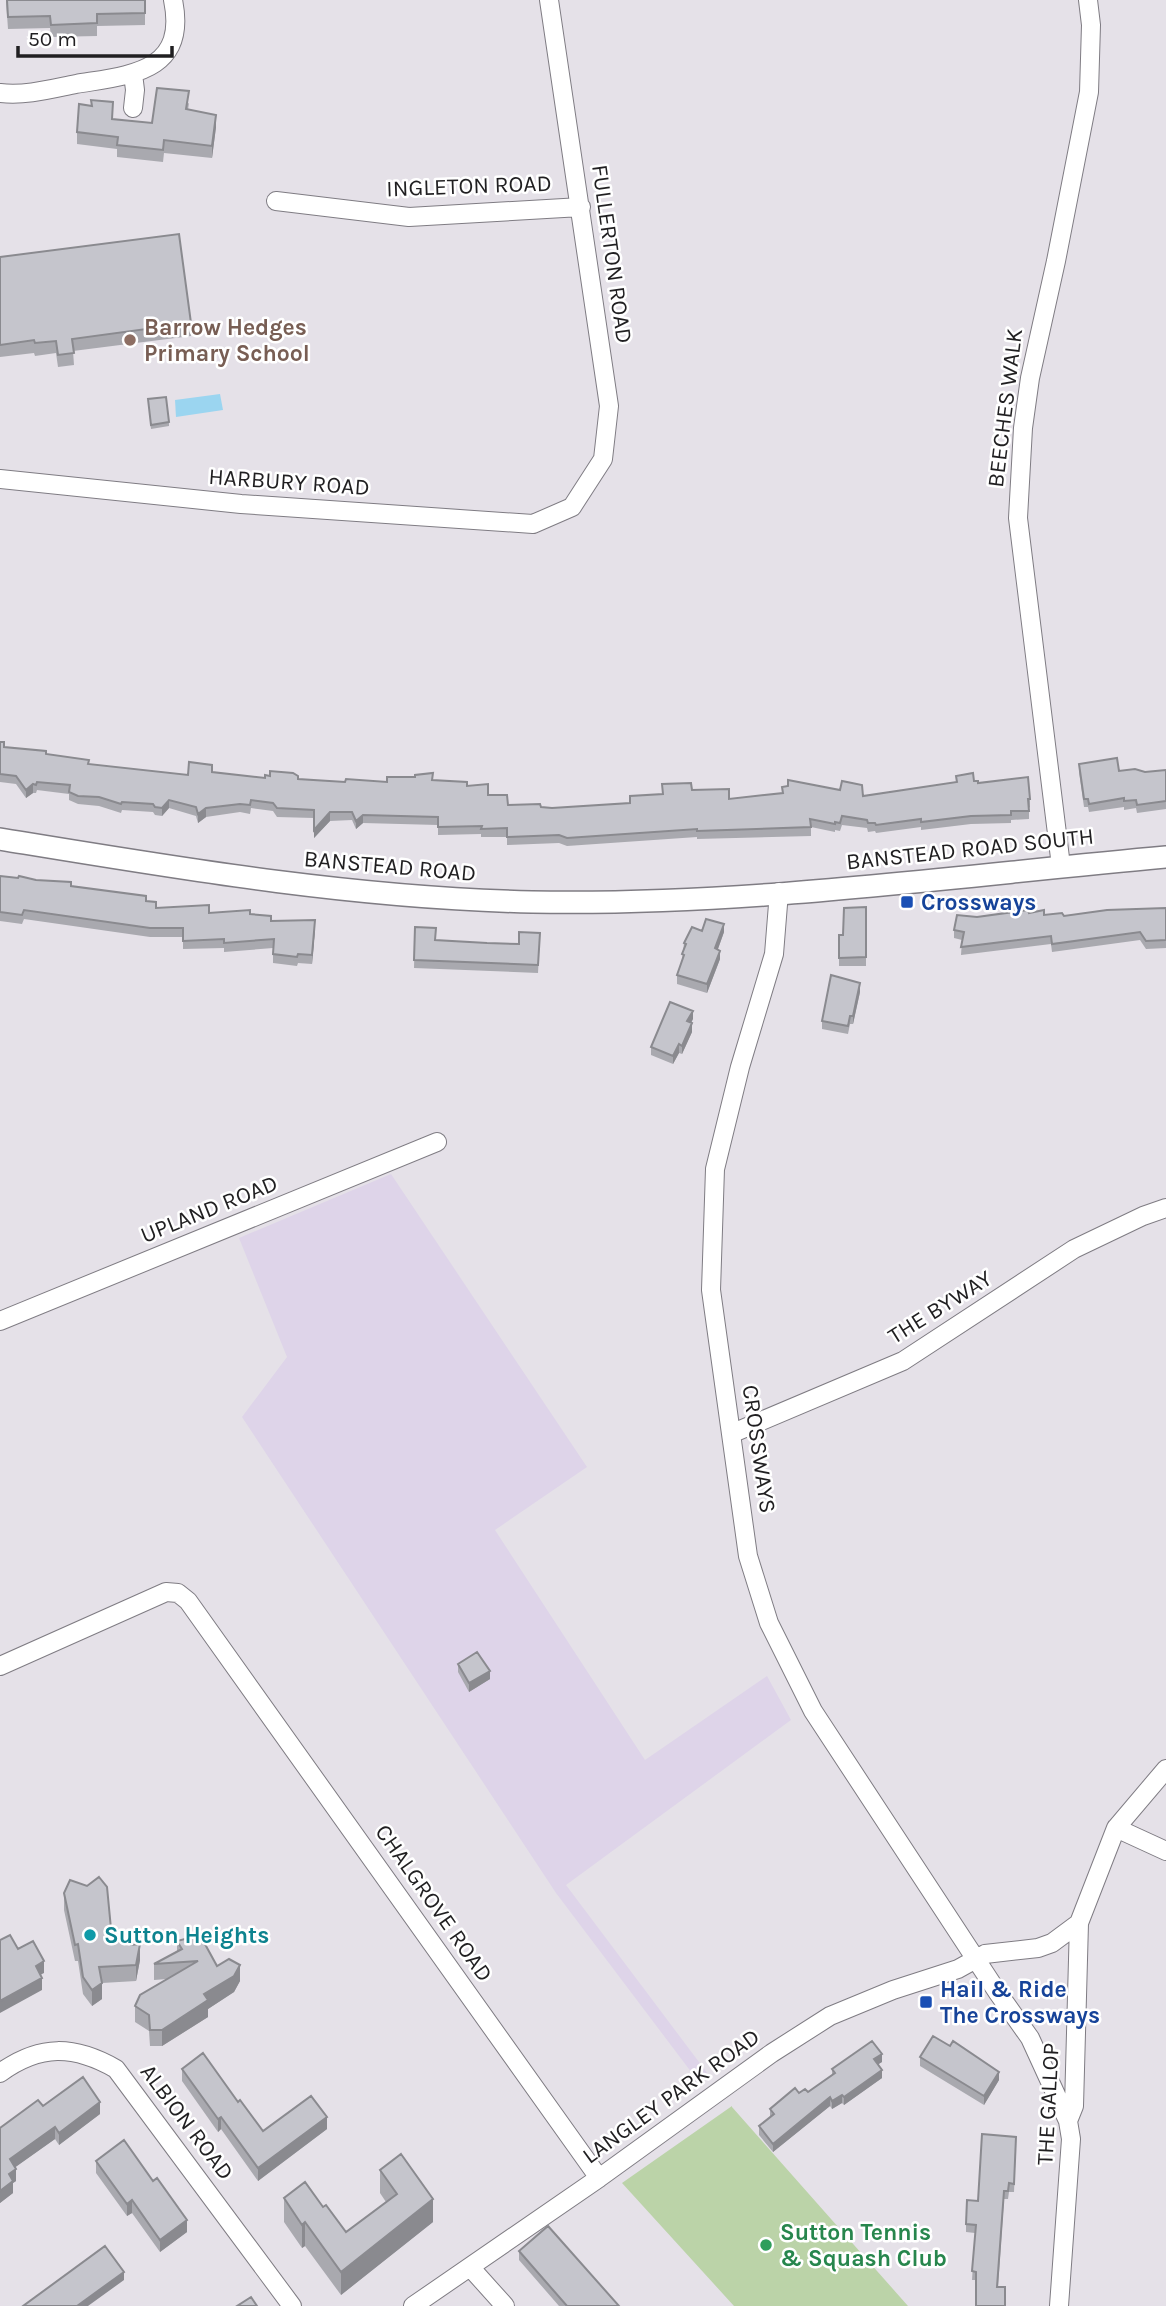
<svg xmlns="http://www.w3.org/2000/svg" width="1166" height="2306" font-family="Karla,sans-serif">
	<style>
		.industrial { fill: #ded4e9 }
		.green { fill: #bbd3a8 }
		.water { fill: #9bd5f0 }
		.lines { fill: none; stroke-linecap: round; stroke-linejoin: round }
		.minor-casing { stroke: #7f7c83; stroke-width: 20 }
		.tertiary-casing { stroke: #7f7c83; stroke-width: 24 }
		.minor { stroke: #fff; stroke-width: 18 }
		.tertiary { stroke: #fff; stroke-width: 21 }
		.wall { fill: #a9a9af }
		.shaded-wall { fill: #8a8a8f }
		.building { fill: #c5c5cc; stroke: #8a8a8f; stroke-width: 2 }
		.education-dot { fill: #8d6e63; stroke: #fff; stroke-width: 2.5 }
		.transit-dot { fill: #1a4fb4; stroke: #fff; stroke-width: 2.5 }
		.culture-dot { fill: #0f9aa8; stroke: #fff; stroke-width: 2.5 }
		.leisure-dot { fill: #2e9e5b; stroke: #fff; stroke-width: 2.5 }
		.labels { text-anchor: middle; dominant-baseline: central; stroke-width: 5; stroke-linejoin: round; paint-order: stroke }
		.street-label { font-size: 23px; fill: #201f21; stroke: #fff }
		.education-label { font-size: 23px; font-weight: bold; fill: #785e54; stroke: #fff; text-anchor: start }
		.transit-label { font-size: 23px; font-weight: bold; fill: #164399; stroke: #fff; text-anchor: start }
		.culture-label { font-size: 23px; font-weight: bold; fill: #0d838f; stroke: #fff; text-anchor: start }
		.leisure-label { font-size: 23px; font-weight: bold; fill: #27864d; stroke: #fff; text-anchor: start }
	</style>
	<rect width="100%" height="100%" fill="#e5e1e8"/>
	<path class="industrial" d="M391,1174L587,1467L495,1530L645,1760L767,1676L791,1720L566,1885L708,2074L698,2081L556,1893L242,1417L287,1357L239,1238Z"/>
	<path class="green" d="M732,2106V2107L908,2306H734L622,2183Z"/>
	<path class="water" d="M220,394L223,410L176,417L175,400Z"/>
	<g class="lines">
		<g class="minor-casing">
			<path id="minor" d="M0,93C26,96 51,89 76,84C129,75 188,73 173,0
				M133,108L135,90L133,74
				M276,201L409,217L581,207
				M0,479L241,504L533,524L572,507L603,459L609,406L549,0
				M1061,866L1018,518L1023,428L1030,378L1056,261L1089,92L1091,25L1088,0
				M779,892L774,954L740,1067L715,1169L711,1290L748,1556L769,1623L813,1711L998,1993L1030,2038L1068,2121L1071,2139L1059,2306
				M0,1321L437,1142
				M733,1433L903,1361L1074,1249L1143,1216L1166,1208
				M0,1666L166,1592L178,1593L188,1601L599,2178
				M1116,1828L1166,1851
				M0,2073C40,2044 74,2045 116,2069L292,2306
				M1068,2121L1074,2106L1079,1923L1116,1828L1166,1769
				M470,2267L505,2306
				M413,2306L599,2178L772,2053L830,2016L893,1990L958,1969L985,1954L1038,1948L1052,1943L1079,1923"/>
		</g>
		<g class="tertiary-casing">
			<path id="tertiary" d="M0,839C177,868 352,898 532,902C744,906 955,876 1166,857"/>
		</g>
		<use href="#minor" class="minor"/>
		<use href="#tertiary" class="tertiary"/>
	</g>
	<path class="wall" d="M6,0H145V25L97,26V36L51,37L50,28L8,29Z
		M189,103L188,110L216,127L212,158L164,153L163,162L117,157V149L77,144V132L112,119L152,123Z
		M0,257L191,323V336L73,351L74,365L58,367L56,353L35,356L34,353L0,357Z
		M148,399L169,422V426L151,429Z
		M0,742L4,747L46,754L89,764L188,775L212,772L265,778L345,782H387L432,780L467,786L488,795L508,805L552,808L630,803L662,794V784L729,799L863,796L974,781L1030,799V807L1029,808V819L1011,820V823L971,824L921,830V827L876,833L875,831L868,832L867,828L842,825L840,831L835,830V832L811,827V836L697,839V837L567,846L559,843L507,845V837H481V834L438,835V825L363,823L356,829L352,820L330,821L314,838V818L277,817L273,811L251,808L250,814L240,812L206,817L198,823L196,816L169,808L162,816L155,815L153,812L122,810L121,813L99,806L78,804L69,800V794L37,790L36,793H33L26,798L16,784L0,782Z
		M1079,764L1119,771L1145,772L1166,770V809L1137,813L1136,808L1124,810V807L1089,812L1088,807H1084L1079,772Z
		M0,876L36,880L146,901L156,908L209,913L250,914L271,921L315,929L312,964L298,963L297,966L273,963V948L224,952V948L183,949V937H150L24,919L22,924L0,921Z
		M866,907V966H839V935H843Z
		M1166,908V948L1146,949L1140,940L1052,952L1051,944L961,955L962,940L954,938V930L977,917L1029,913L1044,915L1064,916Z
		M415,927L435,940L487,943L519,944L540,933L538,973L414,968Z
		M702,931L724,932L718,949L720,959L707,993L677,984V975L682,961L684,943Z
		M860,992L853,1024H850L848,1034L822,1029V1021Z
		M693,1019L691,1023L692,1032L682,1054L679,1053L673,1064L651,1055V1047Z
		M458,1664L490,1679L469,1692L458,1672Z
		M64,1893L112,1939L131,1945L140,1960L136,1981L102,1983V1999L92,2006L83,1994L78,1961H75L64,1910Z
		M177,1941L240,1981L234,1992L208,2009V2017L162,2046H150L149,2031L135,2022V2006L167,1979L154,1980V1964L177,1951Z
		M920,2057L999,2080L984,2105L920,2066Z
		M882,2062L878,2064L882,2078L844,2105L842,2103L832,2109L830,2106L773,2152L759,2135V2126L770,2117V2109L799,2093L808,2092L832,2075V2069Z
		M182,2069L238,2102L263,2131L327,2129L258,2181L221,2129L218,2132L182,2081Z
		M100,2114L59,2145L55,2139L15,2167L16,2181L13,2183V2193L0,2203V2128Z
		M1016,2145L1014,2192H1009L1008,2199H1004L998,2287L1005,2306L976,2280H972L975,2233L966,2232V2224L978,2201Z
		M96,2161L153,2181L187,2232L160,2252L132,2213L127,2216L96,2173Z
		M380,2170L433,2222L341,2295L305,2246L302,2248L284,2222V2198L323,2207L346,2232L386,2202L380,2193Z
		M519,2251L619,2306H559L519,2260Z"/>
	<path class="shaded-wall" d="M216,115V127L212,158V146Z
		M33,784V793L26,798V790Z
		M169,800V808L162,816V808Z
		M206,808V817L198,823V814Z
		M330,812V821L314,838V830Z
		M363,815V823L356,829V821Z
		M315,920V929L312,964V955Z
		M724,924V932L715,957V948Z
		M720,951V959L707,993V984Z
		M860,983V992L853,1024V1016Z
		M693,1011V1019L687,1030V1021Z
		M692,1023V1032L682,1054V1046Z
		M679,1044V1053L673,1064V1056Z
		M490,1671V1679L469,1692V1683Z
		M140,1944V1960L136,1981V1965Z
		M44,1961V1973L36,1977V1966Z
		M240,1965V1981L234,1992L208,2009V2017L162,2046V2030Z
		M42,1978V1990L0,2013V2001Z
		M102,1983V1999L92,2006V1990Z
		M882,2054V2062L874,2067V2059Z
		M882,2070V2078L844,2105V2097Z
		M999,2072V2080L984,2105V2096Z
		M842,2095V2103L832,2109V2101Z
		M830,2097V2106L773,2152V2144Z
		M100,2102V2114L59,2145V2133Z
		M221,2117V2129L218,2132V2119Z
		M327,2117V2129L258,2181V2168Z
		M55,2127V2139L10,2171V2159Z
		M16,2169V2181L13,2183V2193L0,2203V2191L9,2174Z
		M433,2199V2222L341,2295V2272Z
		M132,2200V2213L127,2216V2204Z
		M187,2220V2232L160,2252V2240Z
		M305,2222V2246L302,2248V2225Z
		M124,2272V2280L88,2306H77Z"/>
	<path class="building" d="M7,0H145V13L97,14V23L51,25L50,16L8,17Z
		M157,88L189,91L186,109L216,115L212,146L164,140L163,150L117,145L118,137L77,132L79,104L92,106L91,100L113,102L112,119L152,123Z
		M179,234L191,323L72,339L74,353L58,355L56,341L35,343L34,340L0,345V257Z
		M166,397L169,422L151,425L148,399Z
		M0,742H4V747L46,751V754L89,760L88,764L188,775L189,762L212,765V772L265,778V775L270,776V771L293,773L298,776V779L345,782L346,779L387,782V777H415V775L433,773L432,780L467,782V786L488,784V795H507L508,805L540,804L541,807L552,808L630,803V796L663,794L662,784L691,783L692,790L729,789V799L783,793L782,787L788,786V780L840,790L842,781L862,785L863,796L957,782L956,776L973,773L974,781H978V783L1028,777L1030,799H1028L1029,811H1011V815L971,816L921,822V819L876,825L875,823H868L867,820L842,816L840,823L835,822V824L810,819L811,827L697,831V829L567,838L559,835L507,837V828L481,829L482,826L438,827V817L363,815L356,821L352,812H330L314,830V810L277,808L273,803L251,800L250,805L240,804L206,808L198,814L196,807L169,800L162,808L155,807L153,804L122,802L121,804L99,797L78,796L69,792L70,785L37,782L36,785L33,784L26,790L16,776L0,774Z
		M1117,758L1119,771L1135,769L1145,772L1166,770V801L1137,805L1136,800L1124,801V798L1089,804L1088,799H1084L1079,764Z
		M0,876L18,878L19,876L36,880L71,882V886L146,896V901L156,902V908L209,905V913L250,910V914L271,916V921L315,920L312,955L298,954L297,957L273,954L274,939L224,943V939L183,941V928H150L24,910L22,915L0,912Z
		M866,907V957L839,958V935H843L844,908Z
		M1166,908V940L1146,941L1140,932L1052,944L1051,936L961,947L964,932L954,930L957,915L977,917L1028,910L1029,913L1044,910V915L1062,913L1064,916L1107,910Z
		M706,919L724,924L715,948L720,951L707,984L677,975L684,955L682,954L686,944L684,943L692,927L702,931Z
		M415,927L436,928L435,940L487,943L519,944V932L540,933L538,965L414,960Z
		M831,975L860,983L853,1016H850L848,1026L822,1021Z
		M670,1002L693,1011L687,1021L692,1023L682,1046L679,1044L673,1056L651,1047Z
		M477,1652L490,1671L469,1683L458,1664Z
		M99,1877L107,1887L112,1939L131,1938V1945L140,1944L136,1965L99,1967L102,1983L92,1990L83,1977L78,1944L75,1945L64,1893L70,1880L87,1886Z
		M10,1935L18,1949L33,1941L44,1961L36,1966L42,1978L0,2001V1940Z
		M200,1935L217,1966L229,1959L240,1965L234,1976L204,1994L208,2000L162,2030H150L149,2015L135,2006L140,1995L198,1961L154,1964L182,1949L177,1941Z
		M933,2036L950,2046L953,2041L999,2072L984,2096L920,2057Z
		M872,2041L882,2054L874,2059L882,2070L844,2097L842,2095L832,2101L830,2097L773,2144L759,2126L774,2114L770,2109L795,2088L799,2093L805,2089L808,2092L835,2073L832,2069Z
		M203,2053L238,2102L240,2100L263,2131L311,2096L327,2117L258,2168L221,2117L218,2119L182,2069Z
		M83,2077L100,2102L59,2133L55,2127L10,2159L16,2169L9,2174L13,2181L0,2191V2128L38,2100L43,2106Z
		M982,2134L1016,2137L1014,2184L1009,2183L1008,2191H1004L997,2287H1005V2306H976V2272L972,2271L976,2225L966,2224L967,2200L978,2201Z
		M124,2140L153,2181L157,2178L187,2220L160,2240L132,2200L127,2204L96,2161Z
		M401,2154L433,2199L341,2272L305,2222L302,2225L284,2198L305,2182L323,2207L326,2205L346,2232L397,2194L380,2170Z
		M548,2226L619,2306H567L519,2251Z
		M105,2246L124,2272L77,2306H23Z
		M251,2297L257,2306H237Z"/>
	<circle class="education-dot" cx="130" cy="340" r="7"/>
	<g class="transit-dot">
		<rect x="900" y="895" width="14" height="14" rx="3.5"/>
		<rect x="919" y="1995" width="14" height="14" rx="3.5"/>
	</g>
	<circle class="culture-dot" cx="90" cy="1935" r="7"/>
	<circle class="leisure-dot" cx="766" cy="2245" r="7"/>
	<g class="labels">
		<g class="street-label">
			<text transform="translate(469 186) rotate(-2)">INGLETON ROAD</text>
			<text transform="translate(612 254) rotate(82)">FULLERTON ROAD</text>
			<text transform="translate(1005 408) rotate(-83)">BEECHES WALK</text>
			<text transform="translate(289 482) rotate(4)">HARBURY ROAD</text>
			<text transform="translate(970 849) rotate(-6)">BANSTEAD ROAD SOUTH</text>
			<text transform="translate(390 866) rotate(5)">BANSTEAD ROAD</text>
			<text transform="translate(209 1209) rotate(-22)">UPLAND ROAD</text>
			<text transform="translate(940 1307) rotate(-32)">THE BYWAY</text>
			<text transform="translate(759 1449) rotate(82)">CROSSWAYS</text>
			<text transform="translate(434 1903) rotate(55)">CHALGROVE ROAD</text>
			<text transform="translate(671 2096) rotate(-36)">LANGLEY PARK ROAD</text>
			<text transform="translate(1048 2104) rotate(-87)">THE GALLOP</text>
			<text transform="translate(187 2122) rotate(53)">ALBION ROAD</text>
		</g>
		<g class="education-label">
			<text x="144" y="327">Barrow Hedges<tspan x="144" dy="26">Primary School</tspan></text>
		</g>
		<g class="transit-label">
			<text x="921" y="902">Crossways</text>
			<text x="940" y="1989">Hail &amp; Ride<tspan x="940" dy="26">The Crossways</tspan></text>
		</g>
		<g class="culture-label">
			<text x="104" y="1935">Sutton Heights</text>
		</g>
		<g class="leisure-label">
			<text x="780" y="2232">Sutton Tennis<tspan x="780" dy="26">&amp; Squash Club</tspan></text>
		</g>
	</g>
	<path d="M18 46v10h154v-10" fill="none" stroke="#201f21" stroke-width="3.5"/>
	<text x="28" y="46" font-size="21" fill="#201f21" stroke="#ffffff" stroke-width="5" paint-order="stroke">50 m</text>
</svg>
